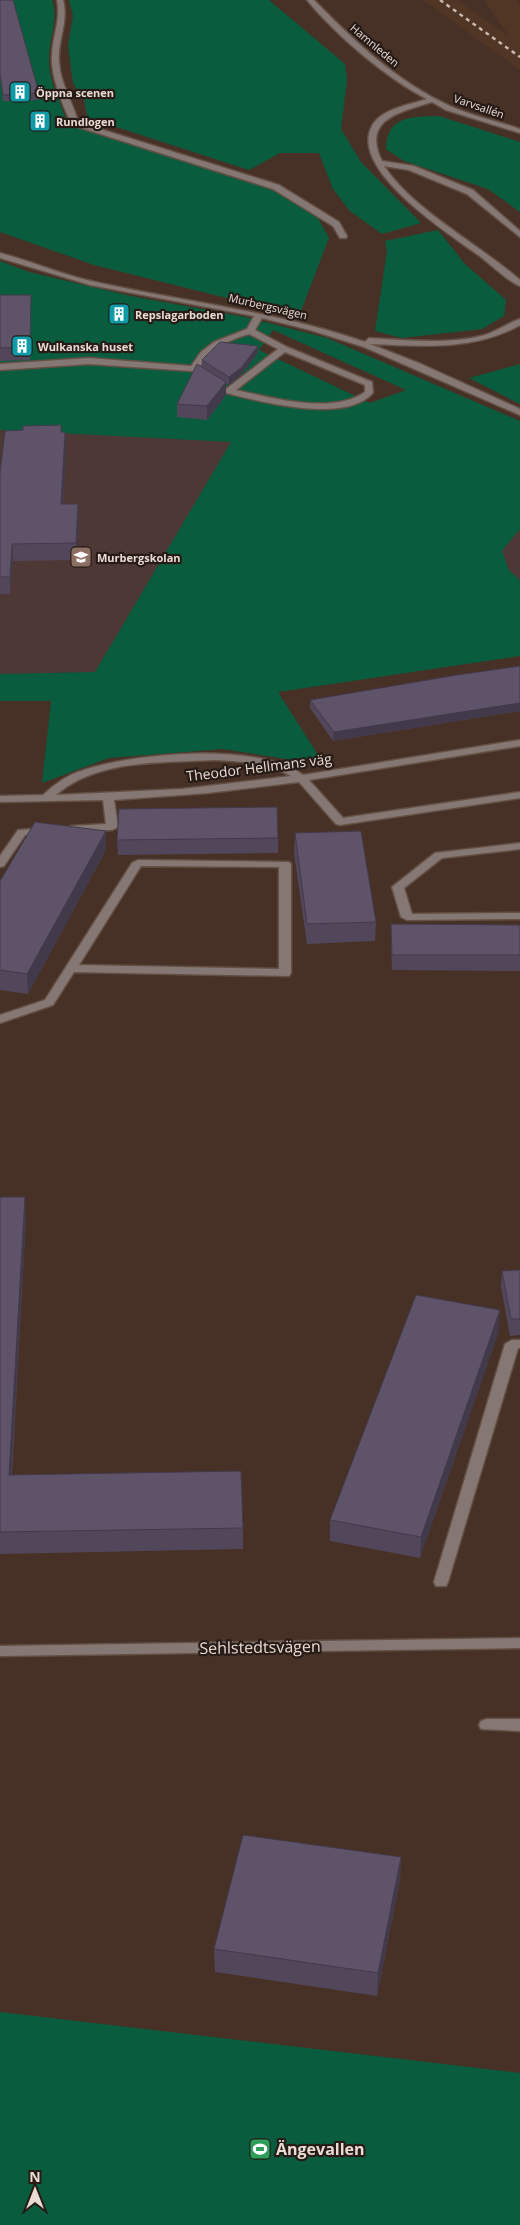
<svg xmlns="http://www.w3.org/2000/svg" width="520" height="2225" font-family="'Open Sans',sans-serif">
	<style>
		.built { fill: #513525 }
		.education { fill: #4d3835 }
		.green { fill: #095d3e; fill-rule: evenodd }
		.lines { fill: none; stroke-linecap: round; stroke-linejoin: round }
		.minor-casing { stroke: #644f44; stroke-width: 3 }
		.minor { fill: #857874; fill-rule: evenodd }
		.rail { stroke: #c8b8af; stroke-width: 2.5; stroke-dasharray: 4 4; stroke-linecap: butt }
		.wall { fill: #52475a }
		.shaded-wall { fill: #423a4a }
		.building { fill: #5f5369; stroke: #423a4a }
		.labels { text-anchor: middle; dominant-baseline: central; stroke-width: 4.5; stroke-linejoin: round; paint-order: stroke }
		.far-street-label { font-size: 11px; fill: #eadbd3; stroke: #261b16 }
		.far-poi-label { font-size: 11px; font-weight: bold; fill: #eadbd3; stroke: #261b16; text-anchor: start }
		.street-label { font-size: 14px; fill: #eadbd3; stroke: #261b16 }
		.near-street-label { font-size: 16px; fill: #eadbd3; stroke: #261b16 }
		.near-poi-label { font-size: 16px; font-weight: bold; fill: #eadbd3; stroke: #261b16; text-anchor: start }
	</style>
	<rect width="100%" height="100%" fill="#473025"/>
	<path class="built" d="M423,0H457L509,36L484,0H516L520,6V70Z"/>
	<path class="education" d="M0,430L231,442L95,672L0,674Z
		M520,529V580L509,570L502,551Z"/>
	<path class="green" d="M0,0H52C59,19 49,38 49,58C48,82 62,103 68,126L92,130L269,188L316,215L329,238L299,316L94,265L0,232Z
		M69,0H269L345,64L347,80L341,129L361,162L421,223L382,234L350,211L333,189L319,153H280L249,170L104,123L88,120L84,100L73,83L68,46L73,16Z
		M439,116L520,142V212L488,189L404,161L386,149C387,115 412,117 439,116Z
		M438,230L465,264L506,300L504,316L482,329L402,338L375,331L387,251L385,241Z
		M0,261L29,272L131,296L245,317L327,338L520,421V529L502,551L509,570L520,580V656L278,692L320,758L298,761L223,749L109,758L42,783L51,701H0V674L95,672L231,442L0,430ZM273,330L406,390L370,403L259,350Z
		M520,364V404L469,378Z
		M0,2012L520,2073V2225H0Z"/>
	<g class="lines">
		<g class="minor-casing">
			<path id="minor" d="M57,0H63C69,22 57,41 59,62C60,83 73,102 78,122L279,185L339,222L347,236L346,238H340L333,226L273,189L72,125C63,106 50,75 52,54C53,35 61,19 57,0Z
				M307,0H314C354,41 397,82 450,106C472,116 497,121 520,129V133L446,110L432,102C401,112 361,119 382,161L414,166L473,190L520,231V237L467,194L409,170L384,166C413,210 480,245 520,280V286C510,283 490,264 481,257C451,235 351,172 371,128C379,109 409,105 427,99C386,78 336,35 307,0Z
				M0,253C31,261 60,274 91,281C183,302 276,311 365,342L369,338C407,340 448,345 485,335C497,331 508,323 520,319V325C474,351 421,346 370,344L421,364L520,409V415L364,347L310,330L262,318L255,330L287,347L372,382L373,393C345,424 262,402 226,393V389L278,349L249,334C228,340 210,349 199,368L204,373L200,376L192,371L89,364L0,370V364L89,358L191,366L201,352L214,342L247,329L254,316L90,285L0,258ZM285,352L365,385V392C332,415 272,398 236,390Z
				M520,740V746L309,780L343,818L520,792V798L340,825L336,824L299,782L208,793L114,800L118,827L112,830L71,832L65,829L71,826L106,824L103,800L0,802V796L43,795C53,786 64,777 78,772C129,753 257,741 303,775ZM214,760C240,761 268,763 291,776L182,789L56,795C97,759 162,763 214,760Z
				M46,828L52,831L50,833L25,835L4,866L0,867V856L18,830Z
				M520,843V849L442,858L404,888L412,914L520,913V919L407,920L401,917L392,887L435,853Z
				M138,860L289,862L291,864V973L289,976L74,972L53,1005L0,1023V1015L45,1000L132,863ZM141,866L279,867V969L79,965Z
				M512,1340H520V1348H518L448,1582L446,1586H436L434,1582L505,1344Z
				M520,1638V1648L0,1656V1646Z
				M487,1719H520V1731L481,1729L479,1725L481,1721Z"/>
		</g>
		<use href="#minor" class="minor"/>
		<path class="rail" d="M440,0L520,57"/>
	</g>
	<path class="wall" d="M0,0L39,93V100L3,101L0,77Z
		M0,295H31L30,360L0,361Z
		M258,353L241,375L229,385L226,383V395L207,420L177,417V404L202,367V360Z
		M61,432H65L66,448L63,504H78L79,521L77,560L13,561L10,594H0V473Z
		M520,666V711L333,741L310,708V700Z
		M295,833L376,922L375,941L307,944L294,853Z
		M278,838V853L118,855L117,840Z
		M106,850L28,994L0,990V881Z
		M391,924L520,925V971L392,970L391,940Z
		M0,1197L26,1218L12,1475L243,1528V1549L0,1554Z
		M520,1270V1335L510,1336L501,1287L502,1271Z
		M499,1331L420,1558L330,1541V1520Z
		M401,1857L400,1880L377,1996L215,1972L214,1949Z"/>
	<path class="shaded-wall" d="M258,346V353L241,375L229,385V377Z
		M226,382V395L207,420V406Z
		M65,432L66,448L62,521L61,504Z
		M78,504L79,521L77,560L76,543Z
		M12,544L13,561L10,594V577Z
		M520,703V711L333,741L334,732Z
		M106,831V850L28,994L27,974Z
		M25,1197L26,1218L10,1497L9,1475Z
		M500,1310L499,1331L420,1558L421,1537Z
		M401,1857L400,1880L377,1996L378,1973Z"/>
	<path class="building" d="M0,0H13L39,93L3,95L0,73Z
		M0,295H31L30,347L0,348Z
		M220,342L258,346L241,368L229,377L202,360Z
		M197,364L226,382L207,406L177,404Z
		M61,425V432H65L61,504H78L76,543L12,544L10,577H0V473L5,431L23,430V426Z
		M520,666V703L334,732L310,700L457,675Z
		M277,807L278,838L117,840L119,809Z
		M35,822L106,831L27,974L0,970V881Z
		M361,831L376,922L307,924L295,833Z
		M391,924L520,925V955H392Z
		M0,1197H25L9,1475L241,1471L243,1528L0,1532Z
		M520,1270V1319H511L502,1271Z
		M416,1295L500,1310L421,1537L330,1520Z
		M243,1835L401,1857L378,1973L214,1949Z"/>
	<defs>
		<g id="building-square" transform="scale(1.125)"><rect x="-9" y="-9" width="18" height="18" rx="4" fill="#0f9aa8" stroke="#261b16"/><path d="M-4-6H4V6H1V3H-1V6H-4ZM-2.5-4.3h1.7v1.8h-1.7ZM.8-4.3h1.7v1.8H.8ZM-2.5-1h1.7V.8h-1.7ZM.8-1h1.7V.8H.8Z" fill="#fff"/></g>
		<g id="school-square" transform="scale(1.125)"><rect x="-9" y="-9" width="18" height="18" rx="4" fill="#8d6e63" stroke="#261b16"/><path d="M0-5L7-2L0 1L-7-2ZM-4 1L0 2.5L4 1V4Q0 6-4 4Z" fill="#fff"/></g>
		<g id="stadium-square" transform="scale(1.125)"><rect x="-9" y="-9" width="18" height="18" rx="4" fill="#2e9e5b" stroke="#261b16"/><path d="M0-5a6.5 5 0 1 0 0 10a6.5 5 0 1 0 0-10ZM-3.5-1.8h7v3.6h-7Z" fill="#fff"/></g>
	</defs>
	<g fill-rule="evenodd">
		<use href="#building-square" x="20" y="92"/>
		<use href="#building-square" x="40" y="121"/>
		<use href="#building-square" x="119" y="314"/>
		<use href="#building-square" x="22" y="346"/>
		<use href="#school-square" x="81" y="557"/>
		<use href="#stadium-square" x="260" y="2149"/>
	</g>
	<g class="labels">
		<g class="far-street-label">
			<text transform="translate(375 45) rotate(40)">Hamnleden</text>
			<text transform="translate(479 106) rotate(19)">Varvsallén</text>
			<text transform="translate(268 306) rotate(13)">Murbergsvägen</text>
		</g>
		<g class="far-poi-label">
			<text x="36" y="92">Öppna scenen</text>
			<text x="56" y="121">Rundlogen</text>
			<text x="135" y="314">Repslagarboden</text>
			<text x="38" y="346">Wulkanska huset</text>
			<text x="97" y="557">Murbergskolan</text>
		</g>
		<g class="street-label">
			<text transform="translate(259 767) rotate(-7)">Theodor Hellmans väg</text>
		</g>
		<g class="near-street-label">
			<text transform="translate(260 1647) rotate(-1)">Sehlstedtsvägen</text>
		</g>
		<g class="near-poi-label">
			<text x="276" y="2149">Ängevallen</text>
		</g>
	</g>
	<g transform="translate(35 2190)" stroke="#261b16" stroke-width="4" paint-order="stroke">
	<path d="M0-4L9 19L0 12L-9 19Z" fill="#eadbd3"/>
	<text y="-8" font-size="14" font-weight="bold" text-anchor="middle" fill="#eadbd3">N</text>
	</g>
</svg>
